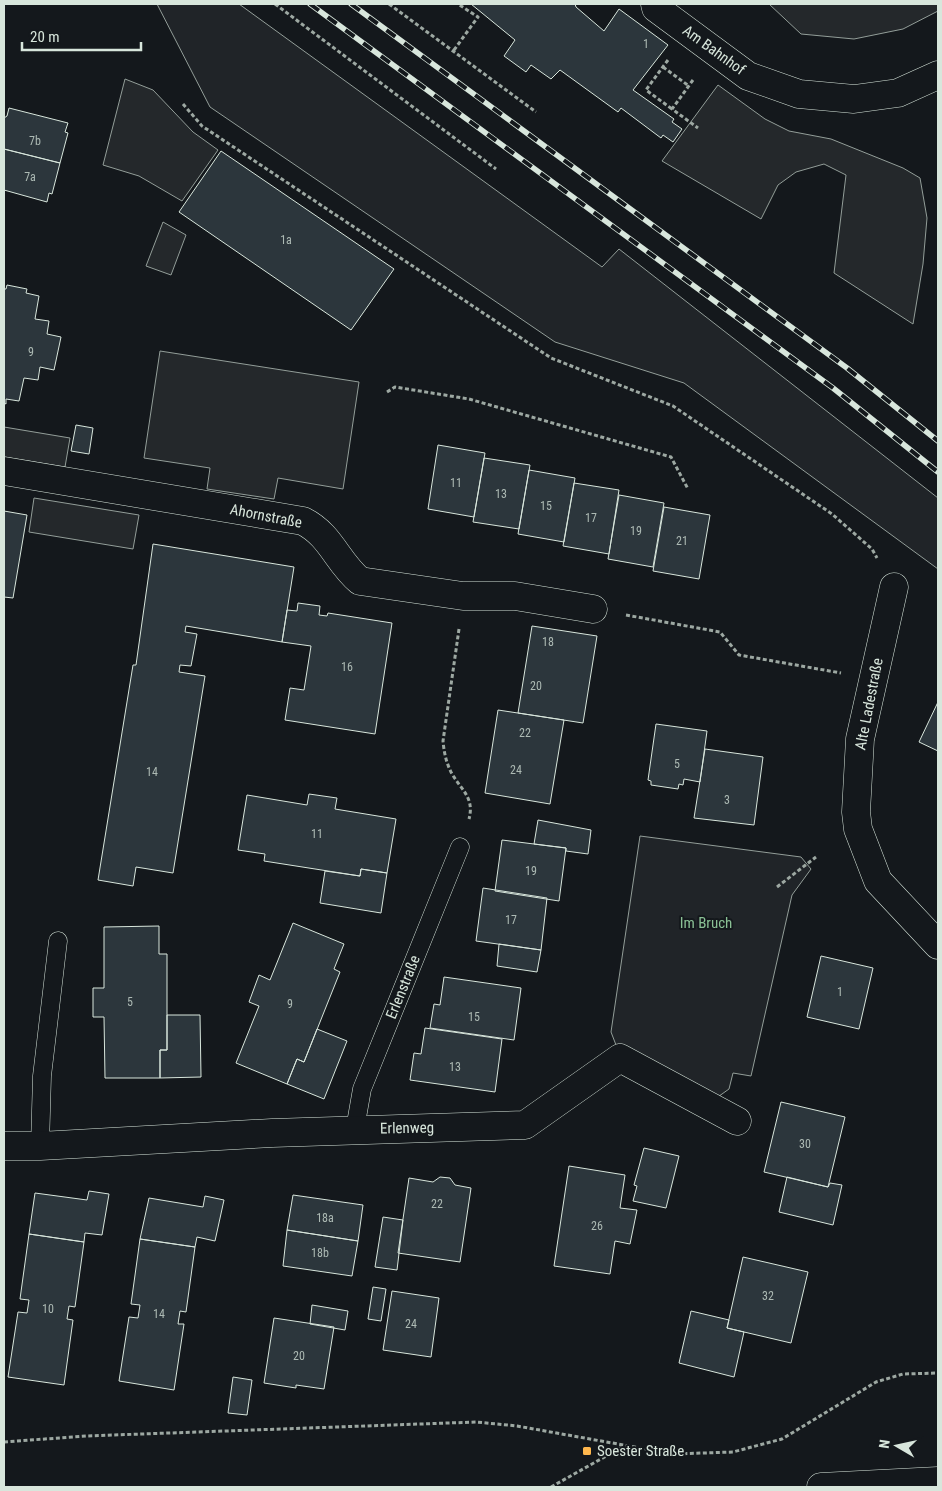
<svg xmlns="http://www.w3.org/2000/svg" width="942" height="1491" font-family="'Roboto Condensed',sans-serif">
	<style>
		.green { fill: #202428; stroke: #939e99 }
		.parking { fill: #24282b; stroke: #939e99 }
		.building { fill: #2c363c; stroke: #d8e6dc }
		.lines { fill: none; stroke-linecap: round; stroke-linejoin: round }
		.lane-casing { stroke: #d8e6dc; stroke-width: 19 }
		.street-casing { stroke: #d8e6dc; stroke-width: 29 }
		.secondary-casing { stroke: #d8e6dc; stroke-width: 29 }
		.path { stroke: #9da8a2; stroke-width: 3; stroke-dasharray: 4 2.5; stroke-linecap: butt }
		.lane { stroke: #14181c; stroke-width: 18 }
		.street { stroke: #14181c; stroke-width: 28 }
		.secondary { stroke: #14181c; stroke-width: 28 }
		.rail-casing { stroke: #d8e6dc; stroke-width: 5.5 }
		.rail { stroke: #14181c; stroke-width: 4; stroke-dasharray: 11; stroke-linecap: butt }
		.poi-dot { fill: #ffb74d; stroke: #14181c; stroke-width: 2 }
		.labels { text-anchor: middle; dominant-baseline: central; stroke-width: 4; stroke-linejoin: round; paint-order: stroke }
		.number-label { font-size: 12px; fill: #adbab4 }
		.street-label { font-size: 15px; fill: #d8e6dc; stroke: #14181c }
		.park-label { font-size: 15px; fill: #8ac095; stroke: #14181c }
		.poi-label { font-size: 15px; fill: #d8e6dc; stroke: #14181c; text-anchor: start }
	</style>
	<rect width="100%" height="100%" fill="#14181c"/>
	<path class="green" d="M157,4H239L602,267L619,249L938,498V569L684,383L555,342L210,107Z
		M640,836L801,857L811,869L792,895L751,1076L733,1073L729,1089L715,1099L616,1045L611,1032Z"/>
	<path class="parking" d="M769,4H938V11L903,29L854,39L801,34Z
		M125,79L153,90L193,132L218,150L182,201L139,176L103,165Z
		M718,85L765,119L789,131L831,139L903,168L920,178L927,218L923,264L913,324L834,273L846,175L824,164L796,172L778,185L761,219L662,161Z
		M163,222L186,235L171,275L146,266Z
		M160,351L359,382L343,489L278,478L274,499L207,489L210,468L144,458Z
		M4,427L70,438L65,467L4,457Z
		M34,498L139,515L133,549L29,532Z"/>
	<path class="building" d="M471,4H575L576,7L604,31L619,9L668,45L633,90L674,119L672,122L682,129L673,142L663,135L661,138L621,108L618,112L560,70L551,79L531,65L526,72L504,56L515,40Z
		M9,108L68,123L65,132L68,133L60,163L4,149V118L7,116Z
		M4,149L60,163L52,194L49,193L47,202L4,190Z
		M221,151L394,269L351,330L179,212Z
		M7,285L27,289L26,293L39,296L35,319L49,321L47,334L61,337L54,370L40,367L38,380L24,378L19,401L6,399V404L4,403V289H6Z
		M76,425L93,428L89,454L71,451Z
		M438,445L485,453L474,517L428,509Z
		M484,458L530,465L519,529L473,522Z
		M529,470L575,478L564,542L518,534Z
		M574,483L619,490L609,554L563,546Z
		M619,495L664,503L653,567L608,559Z
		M664,507L710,515L699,579L653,571Z
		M4,511L27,515L13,598L4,597Z
		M153,544L294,567L282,642L186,626L185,632L197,634L191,666L180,665L179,672L205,676L173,873L136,867L133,886L98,880L133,665H136Z
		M298,603L320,606L319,615L327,616L328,613L392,623L375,734L285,720L290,688L304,690L311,646L282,642L287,610L297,611Z
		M532,626L597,636L583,723L518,713Z
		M938,702V751L919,742Z
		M498,710L564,720L550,804L485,793Z
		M656,724L707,731L700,782L684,779L683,785L679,784L678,789L651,785V781L648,780Z
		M705,749L763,757L754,825L694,818Z
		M309,794L337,798L335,809L396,819L387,873L361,869L360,876L264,861L265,854L238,850L247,795L307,805Z
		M538,820L591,830L588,854L566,851V848L534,844Z
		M502,840L566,848L559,901L495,891Z
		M361,869L387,873L381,913L320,903L325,871L360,876Z
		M483,888L547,898L541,950L476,941Z
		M293,923L344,944L334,969L340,972L304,1062L297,1059L287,1084L236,1063L259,1006L249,1002L259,975L270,980Z
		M159,926V954H167V1050H160V1078H105L104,1017H93V988H104V927Z
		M499,944L541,950L537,972L497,966Z
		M821,956L873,968L859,1029L807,1017Z
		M444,977L521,988L514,1040L430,1028L434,1004L440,1005Z
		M167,1015H200L201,1077L160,1078V1050H167Z
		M425,1028L502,1039L495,1092L410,1080L414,1053L421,1054Z
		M317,1029L347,1041L324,1099L287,1084L297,1059L304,1062Z
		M781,1102L845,1117L828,1187L764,1172Z
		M644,1148L679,1156L666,1208L633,1201L637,1186L634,1185Z
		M569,1166L625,1175L620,1208L637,1210L630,1244L615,1241L610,1274L554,1266Z
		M440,1177L450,1178L455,1185L471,1188L460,1262L398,1253L409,1178L433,1182Z
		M787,1177L828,1187L830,1183L842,1185L833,1225L779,1212Z
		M89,1191L109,1194L102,1235L85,1233L84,1242L29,1234L35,1193L87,1200Z
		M293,1195L363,1205L358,1241L287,1230Z
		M205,1196L224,1200L215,1241L197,1237L195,1247L140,1239L149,1198L203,1207Z
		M383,1217L403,1220L397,1270L375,1267Z
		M287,1230L358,1241L352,1276L283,1266Z
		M29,1234L84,1242L75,1307L69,1306L67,1319L73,1320L64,1385L8,1377L18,1312L27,1313L29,1300L20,1299Z
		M140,1239L195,1247L186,1312L180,1311L178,1324H184L174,1390L119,1381L129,1317L138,1318L140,1305L131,1304Z
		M743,1257L808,1272L791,1343L727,1328Z
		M373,1287L386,1289L381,1321L368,1319Z
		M392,1291L439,1298L431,1357L383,1350Z
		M312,1305L348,1311L345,1330L310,1324Z
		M691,1311L729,1320L727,1328L744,1332L734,1377L679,1363Z
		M274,1318L334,1327L324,1389L296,1385V1388L264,1383Z
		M233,1377L252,1380L247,1415L228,1413Z"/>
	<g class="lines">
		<g class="lane-casing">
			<path id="lane" d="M355,1129L362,1089L460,847
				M40,1146L42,1076L58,941"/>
		</g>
		<g class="street-casing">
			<path id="street" d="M655,4L656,8L748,76L799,94L854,99L898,93L938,75
				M4,471L303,521C331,535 337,562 360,581L463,596H515L593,609
				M894,587L860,739L856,812L858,829L878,881L938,945
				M4,1146H40L272,1133L525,1125L620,1058L737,1121"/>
		</g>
		<g class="secondary-casing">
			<path id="secondary" d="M821,1487L938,1481"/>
		</g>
		<path class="path" d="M275,4L496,169
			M389,4L536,112
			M454,50L478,17L458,4
			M668,60L646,90L672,109
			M663,67L689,86
			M693,80L672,109L698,128
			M183,104L202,126L551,358L673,406L832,514L872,549L877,558
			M387,392L395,387L469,399L671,457L688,489
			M626,615L720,632L739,655L841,673
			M459,629L443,741C444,752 446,762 451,772C460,789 475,797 469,819
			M777,887L816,857
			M4,1442L86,1436L476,1422L517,1426L674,1454L733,1452L782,1439L876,1382L903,1374L938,1373
			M551,1487L624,1446"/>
		<use href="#lane" class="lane"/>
		<use href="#street" class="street"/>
		<use href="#secondary" class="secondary"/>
		<g class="rail-casing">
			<path id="rail" d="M310,4L833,388L938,472
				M351,4L847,368L938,441"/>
		</g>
		<use href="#rail" class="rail"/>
	</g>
	<rect class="poi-dot" x="582" y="1446" width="10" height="10" rx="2.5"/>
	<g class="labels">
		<g class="number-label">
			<text x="646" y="44">1</text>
			<text x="35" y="141">7b</text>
			<text x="30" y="177">7a</text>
			<text x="286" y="240">1a</text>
			<text x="31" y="352">9</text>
			<text x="456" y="483">11</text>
			<text x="501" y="494">13</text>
			<text x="546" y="506">15</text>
			<text x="591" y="518">17</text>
			<text x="636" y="531">19</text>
			<text x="682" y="541">21</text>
			<text x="548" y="642">18</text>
			<text x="347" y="667">16</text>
			<text x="536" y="686">20</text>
			<text x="525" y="733">22</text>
			<text x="677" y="764">5</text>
			<text x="516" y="770">24</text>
			<text x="152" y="772">14</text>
			<text x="727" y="800">3</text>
			<text x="317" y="834">11</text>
			<text x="531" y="871">19</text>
			<text x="511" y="920">17</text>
			<text x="840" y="992">1</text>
			<text x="130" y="1002">5</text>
			<text x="290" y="1004">9</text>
			<text x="474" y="1017">15</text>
			<text x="455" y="1067">13</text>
			<text x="805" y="1144">30</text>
			<text x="437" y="1204">22</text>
			<text x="325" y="1218">18a</text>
			<text x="597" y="1226">26</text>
			<text x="320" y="1253">18b</text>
			<text x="768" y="1296">32</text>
			<text x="48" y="1309">10</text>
			<text x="159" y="1314">14</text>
			<text x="411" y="1324">24</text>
			<text x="299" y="1356">20</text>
		</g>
		<g class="street-label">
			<text transform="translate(714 50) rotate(36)">Am Bahnhof</text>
			<text transform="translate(266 516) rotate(11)">Ahornstraße</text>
			<text transform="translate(869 704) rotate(-79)">Alte Ladestraße</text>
			<text transform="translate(403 987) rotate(-68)">Erlenstraße</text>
			<text transform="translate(407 1128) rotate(-1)">Erlenweg</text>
		</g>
		<g class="park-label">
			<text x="706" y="923">Im Bruch</text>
		</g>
		<g class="poi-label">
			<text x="597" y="1451">Soester Straße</text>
		</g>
	</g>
	<rect width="942" height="1491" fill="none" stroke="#d8e6dc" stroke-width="10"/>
	<g transform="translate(897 1446) rotate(279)" stroke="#14181c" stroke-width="4" paint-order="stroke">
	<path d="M0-4L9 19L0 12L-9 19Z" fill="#d8e6dc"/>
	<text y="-8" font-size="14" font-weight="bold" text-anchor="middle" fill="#d8e6dc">N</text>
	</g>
	<path d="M22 42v8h119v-8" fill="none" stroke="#d8e6dc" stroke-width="2.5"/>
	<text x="30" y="42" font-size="15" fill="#d8e6dc" stroke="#14181c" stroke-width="4" paint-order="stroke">20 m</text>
</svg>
